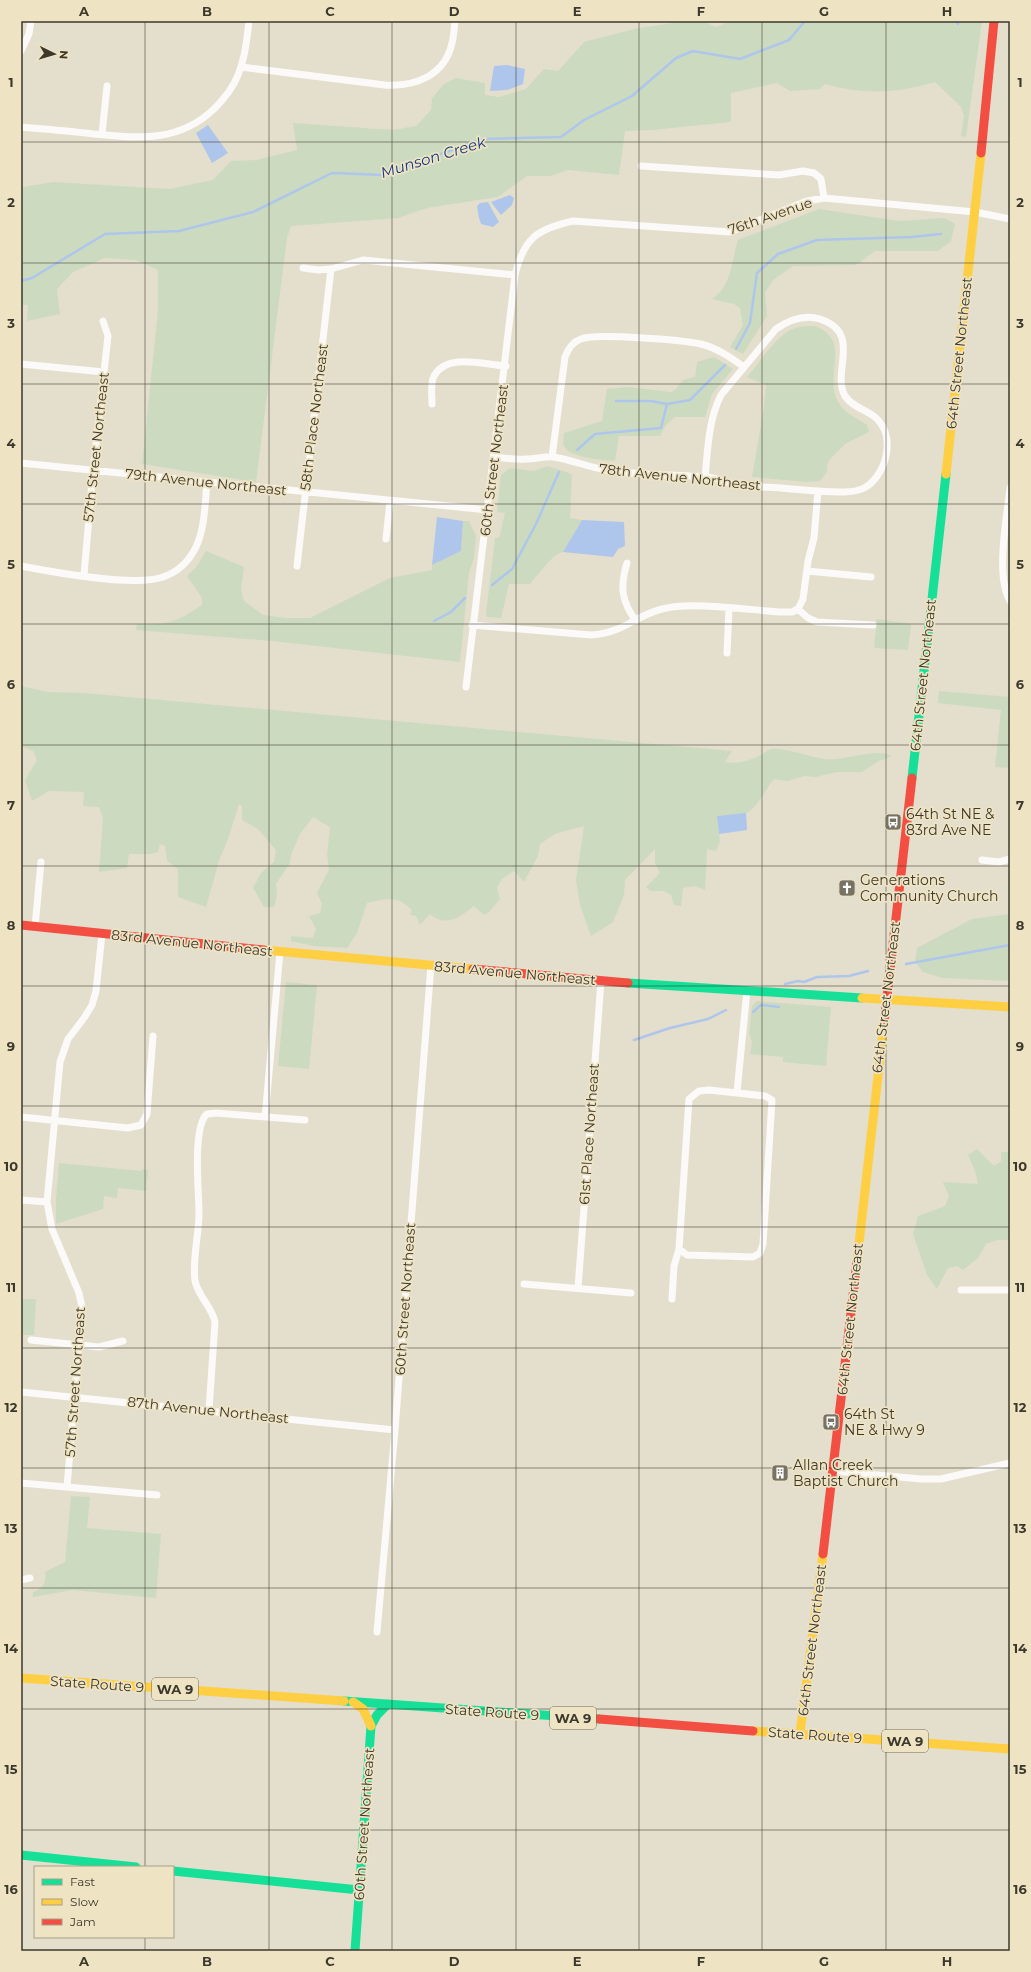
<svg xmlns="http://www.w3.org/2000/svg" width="1031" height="1972" font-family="Montserrat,sans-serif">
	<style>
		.green { fill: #ccdbc0 }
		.water { fill: #aec6ec }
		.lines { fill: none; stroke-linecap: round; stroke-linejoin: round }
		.stream { stroke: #aec6ec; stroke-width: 2.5 }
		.street { stroke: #fbfaf8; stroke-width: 7 }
		.fast { stroke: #16e098; stroke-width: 9 }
		.slow { stroke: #ffcf43; stroke-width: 9 }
		.jam { stroke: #f24e42; stroke-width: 9 }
		.grid { fill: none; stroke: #3d382c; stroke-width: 1; stroke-opacity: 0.55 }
		.labels { text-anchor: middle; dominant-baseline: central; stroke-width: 3.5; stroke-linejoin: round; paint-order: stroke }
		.shield { fill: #eee3c3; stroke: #726b59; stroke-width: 1 }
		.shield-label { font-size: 13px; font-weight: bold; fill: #3d382c }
		.street-label { font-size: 14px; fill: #3d382c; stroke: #eee3c3 }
		.poi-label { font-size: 14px; fill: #3d382c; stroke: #eee3c3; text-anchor: start }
		.water-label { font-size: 15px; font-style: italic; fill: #123980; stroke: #eee3c3 }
		.neatline { fill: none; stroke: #3d382c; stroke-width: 1.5 }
		.grid-label { font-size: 13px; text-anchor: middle; font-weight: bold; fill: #3d382c }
	</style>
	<rect width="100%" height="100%" fill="#e4decd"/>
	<path class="green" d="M689,21H703L716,27L731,21H982L966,137L961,136L964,116L961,107L935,82C899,93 862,95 825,84L820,89L790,91L777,83L731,93V122L652,130L625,131L619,175L568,170L550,176H527L498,197L427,208L398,218L291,226L287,238L256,482L142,464L158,311V270L136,260L105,258L73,272L57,289L60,314L27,321L28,305H21V189L23,187L53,182L169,189L213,180L231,161L256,160L297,150L293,123L393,130L416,126L431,110L432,98L444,84L456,78L485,83V95L499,97L526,89L544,69L558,71L584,42L638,28Z
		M819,209L899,221L944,218L955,224L951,241L938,251H875L856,265L793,266L773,280L765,293L767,316L743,354L730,347L743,325L740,308L734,304L712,299C732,286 731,262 738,240Z
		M815,326C853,342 823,372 838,402C844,413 857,418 867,425L869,432L845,444L830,459L827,466V472L820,481L807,482L752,477L764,407L766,385L747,377C760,362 773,340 790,330C798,326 807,326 815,326Z
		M714,357L733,369L712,394L705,417H675L666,425L660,436H619L615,461C604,460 569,458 564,446C562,442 564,437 564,433L602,421L607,389L629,387L671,392L676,389L683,380L695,377L697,362Z
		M547,466L572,474L570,518L582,520L563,552C552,554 538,575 530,584H509L501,618L487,617L486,614L495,538H499L505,513L497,512L501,475L510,468L534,471Z
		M463,521H469L476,536L474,558L469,573L460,662L272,641L136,630L137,624C169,625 175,623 202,605V598L187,576L197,566L206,551L244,567L241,590L244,601L263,615L286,618H310L390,578L432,570V565L461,551Z
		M877,619L911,624L908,650L874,648Z
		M21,686L47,692L84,693L732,751L725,762C739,764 749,761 761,755C764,753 768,750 771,749C784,747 812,758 826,759C846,761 876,747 892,756L877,762L862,772H837L816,777L804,776L788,781L774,779C765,789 758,808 746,813C738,816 725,815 717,816L720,842L716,851L707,849L705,890L695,886L683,888L681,906L674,905L671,895L664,891H650L646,887L660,873L655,863V849L625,880L624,895L613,922L591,936L580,905L576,880L584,826L555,834L540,844L538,856L524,882L514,871L502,879L497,888L500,899L489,912L484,915L474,906C460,917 447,928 430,914L420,925L416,916L410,915L412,910C396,894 387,899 367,903L357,933L347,948L313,946L291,941V936L313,938L316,929L309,916L320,913L322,904L317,893L329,870L327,855L330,827L313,817L300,834L291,855L290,863L276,884L277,895L274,907H264L253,888L261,873L274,862L276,850L258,829L242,820V806L239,804L229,836L219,861L206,907L178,897V869L167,861L165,846L160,844L158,852L151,854H129L127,868L99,872L103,818L99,807L83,806L84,792L49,791L32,801L25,780L37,760L33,751L21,746Z
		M939,691L1010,697V768L995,767L1001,710L938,703Z
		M1010,914V981L942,978L923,972L915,962L917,948L972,919Z
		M286,982L317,985L309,1069L278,1066Z
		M757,1001L831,1007L826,1066L783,1062V1057L750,1054L752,1042L749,1033L752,1006Z
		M977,1149L994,1166L1001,1161V1152H1010V1240H997L986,1244L978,1258L963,1270L957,1266L948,1268L937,1289L927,1275L913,1234L918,1216L945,1206L949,1196L943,1182L978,1184L975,1171L968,1155Z
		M59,1163L142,1171V1169L148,1170L146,1191L118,1188L117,1198L104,1196L103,1209L56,1224V1199Z
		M21,1299H36L34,1335H21Z
		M71,1496L90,1497L87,1528L161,1534L156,1598L72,1590L33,1597V1592C43,1589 47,1582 45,1572L65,1562Z"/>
	<path class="water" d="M507,65L525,69L523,84L507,90L490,91L494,66Z
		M208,125L228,153L212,163L196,133Z
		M510,195L514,198L512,205L501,215L491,202Z
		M488,202L499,222L493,227L481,224L479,218L477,206L480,203Z
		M437,517L463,521L461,551L432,565Z
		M582,520L624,522L625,546L618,549L613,557L563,552Z
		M746,813L747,830L719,834L717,816Z"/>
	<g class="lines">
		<path class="stream" d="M956,21L958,24
			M21,281L32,278L105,234L179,231L253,212L332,173L383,175L482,139L561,137L584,120L632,96L676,58L693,51L740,59L789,40L805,21
			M736,349L750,323L757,273L778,254L817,240L911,237L941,234
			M616,401H651L667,404
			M577,450L595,434L661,428L667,404L690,400L725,365
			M492,585L512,569L536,524L559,472
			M434,621L451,612L465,598
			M906,964L1010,945
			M785,984L798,981L804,982L817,977L849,976L868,971
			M753,1012L761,1005L779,1007
			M634,1040L670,1028L708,1019L726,1010"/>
		<path class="street" d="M21,51L29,34L31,21
			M241,67L385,85C416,87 445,75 452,43C454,36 454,28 455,21
			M21,127C45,129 70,131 94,134C139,138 178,143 214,109C224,99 233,88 238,75C245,58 247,39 249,21
			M102,134L107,86
			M641,166L779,175L803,171L814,173L821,179L824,198
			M303,268L318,270L331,269L363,260L515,275
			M21,364L104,372
			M432,404C432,395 430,384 434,376C447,352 484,365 506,366
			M494,457C504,458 515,460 526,459C535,459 545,456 554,457C572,460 588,467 606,470C639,476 674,474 707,477C717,478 725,482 734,484C749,487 766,487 781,488C802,490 823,492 844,492C852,492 859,491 866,487C887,473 896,436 876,418C867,410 852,407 845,396C831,372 863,333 820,319C804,314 789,320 776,329L721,395C708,421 708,449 705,477
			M552,457L565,357C568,349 572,342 581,339C596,333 682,340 701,344C717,348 730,357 744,367
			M21,463L488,510
			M1010,488C1007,517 995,576 1010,601
			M386,539L390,501
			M627,563C620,586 621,601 636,621
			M21,566C52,572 135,587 163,577C178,572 189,561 196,547C205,528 205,503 207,482
			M297,566L331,269
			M807,571L871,577
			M84,575L93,471L108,336L103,321
			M798,609L803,599L808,561L814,538L818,491
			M472,625L591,635C624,633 634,616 662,609C692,601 748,610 780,612H792L798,609L808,618L817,622L873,625
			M727,653L729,608
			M466,687L515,275C524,238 537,229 573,221L730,232L807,201L824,198L975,212L1010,219
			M982,860L999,862L1010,859
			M35,927L41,862
			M737,1092L747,990
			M21,1117L128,1128L141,1125L147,1114L153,1036
			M265,1117L280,952
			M21,1200L47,1202
			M524,1284L631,1293
			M578,1288L601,981
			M961,1290H1010
			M672,1299L674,1266L679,1249L689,1099L699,1091L709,1090L765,1096L772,1100L763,1244L760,1253L753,1257L687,1255L679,1249
			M31,1340L99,1347L123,1341
			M21,1392L395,1430
			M209,1410L215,1322C212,1307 198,1296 195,1281C192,1259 199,1235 199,1213C199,1193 192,1127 207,1114L216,1113L305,1120
			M833,1471L921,1479H941L1010,1463
			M21,1483L157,1495
			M67,1487L82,1307L79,1293L52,1229L47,1202L60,1062L68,1039L84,1018L92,1005L96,991L102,934
			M21,1580L30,1578
			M377,1632L395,1430L431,965"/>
		<path class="fast" d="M912,778L946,474
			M628,983L862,998
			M344,1701L599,1719
			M21,1855L136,1867
			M173,1871L359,1890
			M355,1951L371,1726L377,1715L388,1704"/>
		<path class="slow" d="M946,474L981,153
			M264,950L473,969
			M862,998L1010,1007
			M857,1261L884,1023
			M21,1678L344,1701
			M353,1702L363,1709L371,1726
			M753,1731L1010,1749
			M800,1733L823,1554"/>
		<path class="jam" d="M981,153L994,21
			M21,925L264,950
			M473,969L628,983
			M884,1023L912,778
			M823,1554L857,1261
			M599,1719L753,1731"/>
	</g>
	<path class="grid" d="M145,21V1867M269,21V1951M392,21V1951M516,21V1951M639,21V1951M762,21V1951M886,21V1951M21,142H1010M21,263H1010M21,384H1010M21,504H1010M21,624H1010M21,745H1010M21,866H1010M21,986H1010M21,1106H1010M21,1227H1010M21,1348H1010M21,1468H1010M21,1588H1010M21,1709H1010M21,1830H1010M145,1937V1951"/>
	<defs>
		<g id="bus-square" transform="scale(0.9)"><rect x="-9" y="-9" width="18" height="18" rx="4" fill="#777264" stroke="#eee3c3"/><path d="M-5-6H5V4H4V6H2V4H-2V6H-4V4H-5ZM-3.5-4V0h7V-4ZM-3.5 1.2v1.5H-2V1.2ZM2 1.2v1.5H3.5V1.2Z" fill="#fff"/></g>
		<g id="church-square" transform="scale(0.9)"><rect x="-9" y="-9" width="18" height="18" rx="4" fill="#777264" stroke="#eee3c3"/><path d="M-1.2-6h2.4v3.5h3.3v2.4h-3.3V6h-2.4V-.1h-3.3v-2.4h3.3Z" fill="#fff"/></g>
		<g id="building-square" transform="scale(0.9)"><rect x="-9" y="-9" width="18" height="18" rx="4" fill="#777264" stroke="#eee3c3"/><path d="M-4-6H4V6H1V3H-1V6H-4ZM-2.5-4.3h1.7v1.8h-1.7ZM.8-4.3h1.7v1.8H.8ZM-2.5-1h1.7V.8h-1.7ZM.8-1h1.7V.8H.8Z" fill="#fff"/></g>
	</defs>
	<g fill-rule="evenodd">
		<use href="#bus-square" x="893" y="822"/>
		<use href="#church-square" x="847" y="888"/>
		<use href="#bus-square" x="831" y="1422"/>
		<use href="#building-square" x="780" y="1473"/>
	</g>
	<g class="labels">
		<g class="shield">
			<rect x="152" y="1678" width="46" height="22" rx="3"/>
			<rect x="550" y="1707" width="46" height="22" rx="3"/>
			<rect x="882" y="1730" width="46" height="22" rx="3"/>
		</g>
		<g class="shield-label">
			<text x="175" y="1689">WA 9</text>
			<text x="573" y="1718">WA 9</text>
			<text x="905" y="1741">WA 9</text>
		</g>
		<g class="street-label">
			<text transform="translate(770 216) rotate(-19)">76th Avenue</text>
			<text transform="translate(959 353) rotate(-84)">64th Street Northeast</text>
			<text transform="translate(314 417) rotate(-83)">58th Place Northeast</text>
			<text transform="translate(96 447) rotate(-84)">57th Street Northeast</text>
			<text transform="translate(494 460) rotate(-83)">60th Street Northeast</text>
			<text transform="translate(680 477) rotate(6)">78th Avenue Northeast</text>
			<text transform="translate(206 482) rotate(6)">79th Avenue Northeast</text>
			<text transform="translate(923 675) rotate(-84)">64th Street Northeast</text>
			<text transform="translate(192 943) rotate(6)">83rd Avenue Northeast</text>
			<text transform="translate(515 973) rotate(5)">83rd Avenue Northeast</text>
			<text transform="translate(886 997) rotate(-83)">64th Street Northeast</text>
			<text transform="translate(589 1134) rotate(-86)">61st Place Northeast</text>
			<text transform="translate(405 1299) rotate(-86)">60th Street Northeast</text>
			<text transform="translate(850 1319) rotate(-84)">64th Street Northeast</text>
			<text transform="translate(75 1382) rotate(-86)">57th Street Northeast</text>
			<text transform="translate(208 1410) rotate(6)">87th Avenue Northeast</text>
			<text transform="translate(812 1640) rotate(-83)">64th Street Northeast</text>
			<text transform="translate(97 1684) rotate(4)">State Route 9</text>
			<text transform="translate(492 1712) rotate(4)">State Route 9</text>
			<text transform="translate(815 1735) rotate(4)">State Route 9</text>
			<text transform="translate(364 1824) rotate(-86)">60th Street Northeast</text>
		</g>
		<g class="poi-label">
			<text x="906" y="814">64th St NE &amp;<tspan x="906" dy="16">83rd Ave NE</tspan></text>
			<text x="860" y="880">Generations<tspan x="860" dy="16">Community Church</tspan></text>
			<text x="844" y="1414">64th St<tspan x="844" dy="16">NE &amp; Hwy 9</tspan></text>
			<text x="793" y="1465">Allan Creek<tspan x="793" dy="16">Baptist Church</tspan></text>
		</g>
		<g class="water-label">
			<text transform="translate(433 157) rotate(-17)">Munson Creek</text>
		</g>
	</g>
	<rect width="1031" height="1972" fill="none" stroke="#eee3c3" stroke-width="44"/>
	<rect x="34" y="1866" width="140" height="72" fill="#eee3c3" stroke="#a79f87"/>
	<rect x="42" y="1879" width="20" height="6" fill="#16e098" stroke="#a79f87"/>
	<text x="70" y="1886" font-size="12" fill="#3d382c">Fast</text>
	<rect x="42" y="1899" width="20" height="6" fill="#ffcf43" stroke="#a79f87"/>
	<text x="70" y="1906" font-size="12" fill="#3d382c">Slow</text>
	<rect x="42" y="1919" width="20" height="6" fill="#f24e42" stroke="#a79f87"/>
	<text x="70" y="1926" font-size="12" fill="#3d382c">Jam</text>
	<g transform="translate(54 54) rotate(95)" stroke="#eee3c3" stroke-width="3" paint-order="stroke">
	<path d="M0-3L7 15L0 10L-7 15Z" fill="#3d382c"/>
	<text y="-6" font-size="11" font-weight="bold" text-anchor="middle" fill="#3d382c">N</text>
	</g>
	<rect x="22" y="22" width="987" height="1928" class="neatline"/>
	<g class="grid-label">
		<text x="84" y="16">A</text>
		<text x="207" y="16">B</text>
		<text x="330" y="16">C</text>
		<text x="454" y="16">D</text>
		<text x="577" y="16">E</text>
		<text x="701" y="16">F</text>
		<text x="824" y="16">G</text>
		<text x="947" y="16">H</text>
		<text x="11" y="87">1</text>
		<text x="1020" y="87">1</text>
		<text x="11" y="207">2</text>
		<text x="1020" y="207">2</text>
		<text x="11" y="328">3</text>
		<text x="1020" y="328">3</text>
		<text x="11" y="448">4</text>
		<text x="1020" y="448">4</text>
		<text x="11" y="569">5</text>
		<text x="1020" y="569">5</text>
		<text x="11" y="689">6</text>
		<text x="1020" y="689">6</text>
		<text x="11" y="810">7</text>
		<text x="1020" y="810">7</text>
		<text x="11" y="930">8</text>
		<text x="1020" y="930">8</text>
		<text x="11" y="1051">9</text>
		<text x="1020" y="1051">9</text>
		<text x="11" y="1171">10</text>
		<text x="1020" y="1171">10</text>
		<text x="11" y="1292">11</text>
		<text x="1020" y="1292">11</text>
		<text x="11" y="1412">12</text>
		<text x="1020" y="1412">12</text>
		<text x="11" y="1533">13</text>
		<text x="1020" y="1533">13</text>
		<text x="11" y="1653">14</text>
		<text x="1020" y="1653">14</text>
		<text x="11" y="1774">15</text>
		<text x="1020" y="1774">15</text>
		<text x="11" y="1894">16</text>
		<text x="1020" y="1894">16</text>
		<text x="84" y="1966">A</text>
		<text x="207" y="1966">B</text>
		<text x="330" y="1966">C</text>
		<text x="454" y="1966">D</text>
		<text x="577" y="1966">E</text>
		<text x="701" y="1966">F</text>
		<text x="824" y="1966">G</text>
		<text x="947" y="1966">H</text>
	</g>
</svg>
